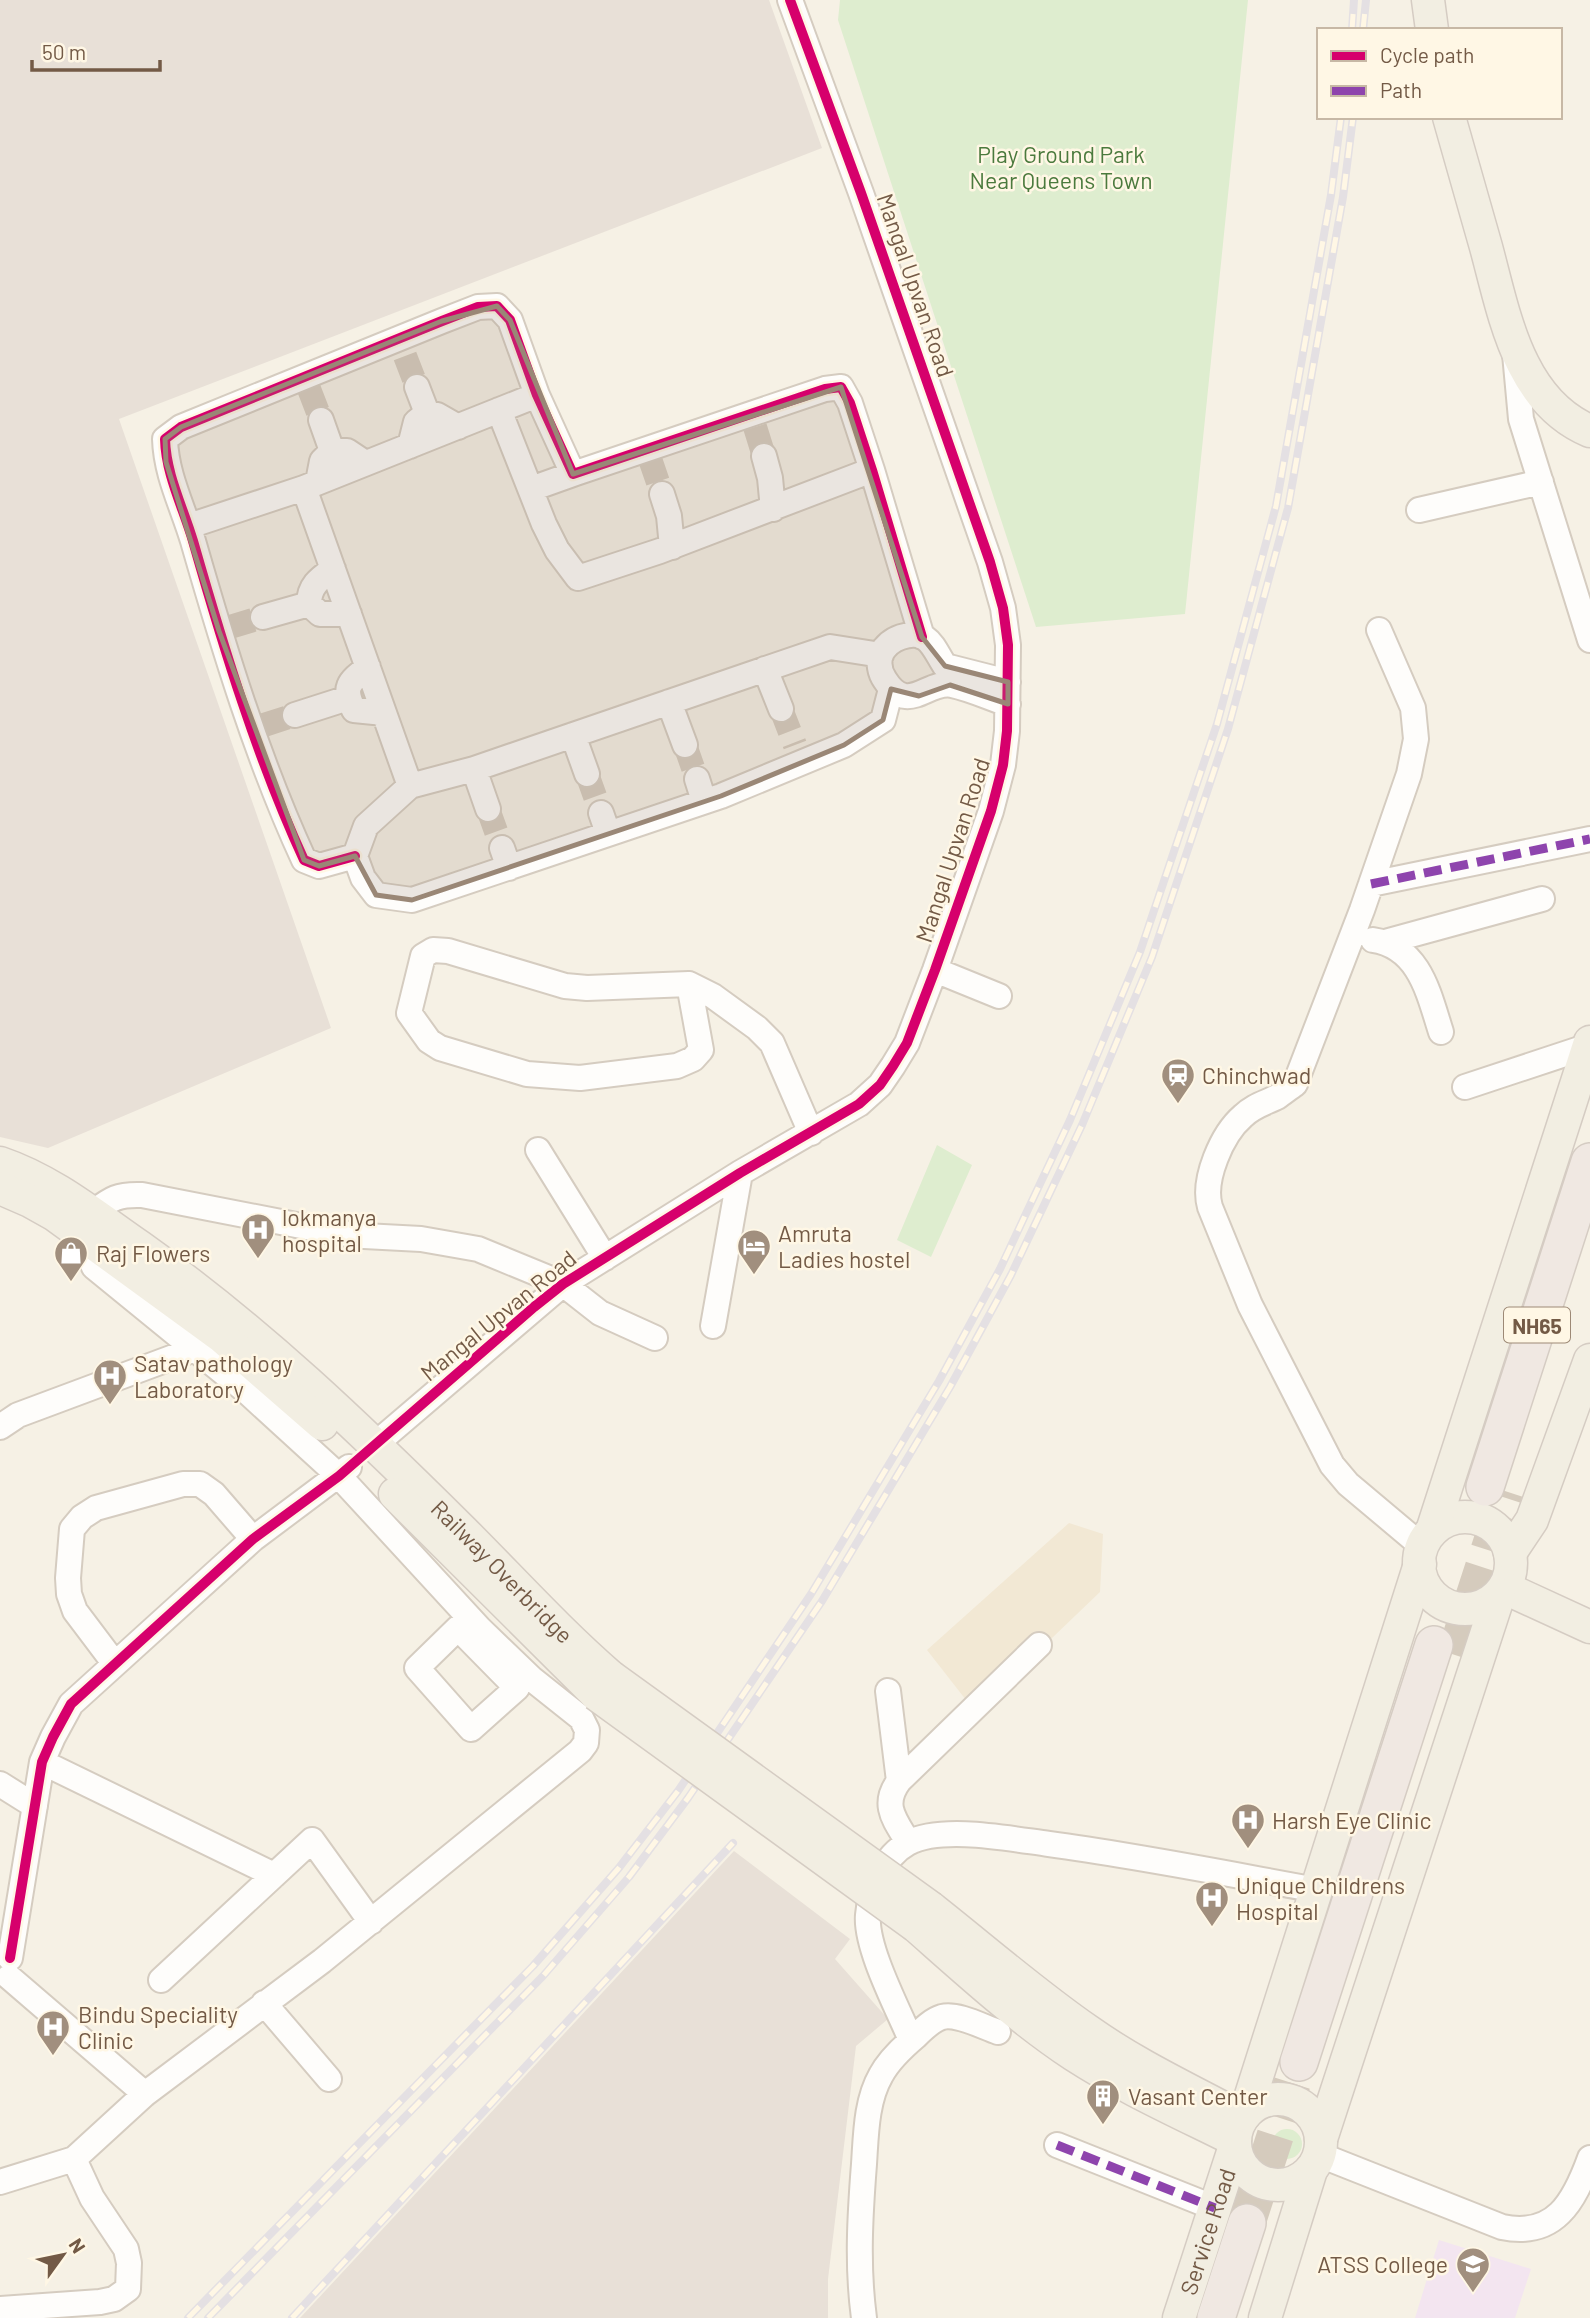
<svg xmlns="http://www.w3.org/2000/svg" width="1590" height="2318" font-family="Barlow,sans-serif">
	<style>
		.residential { fill: #f2e8d4 }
		.industrial { fill: #e8e0d7 }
		.education { fill: #f3e5f0 }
		.green { fill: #deedcf }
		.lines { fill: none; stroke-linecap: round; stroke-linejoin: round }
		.minor-tunnel { stroke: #d5cbbd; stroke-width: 24; stroke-dasharray: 24 12; stroke-linecap: butt }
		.highway-tunnel { stroke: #d5cbbd; stroke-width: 37; stroke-dasharray: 37 18; stroke-linecap: butt }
		.minor-casing { stroke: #d5ccc0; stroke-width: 28 }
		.major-casing { stroke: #d5ccc3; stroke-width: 35 }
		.highway-casing { stroke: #d5ccc3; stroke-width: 40 }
		.minor { stroke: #fefdfb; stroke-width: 24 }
		.major { stroke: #f2eee2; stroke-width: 32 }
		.highway { stroke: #f0e8e2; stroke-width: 37 }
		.rail-casing { stroke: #e4e0e3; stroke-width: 8 }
		.rail { stroke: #fff7e5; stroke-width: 5; stroke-dasharray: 16; stroke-linecap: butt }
		.major-bridge-casing { stroke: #d5ccc3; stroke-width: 35; stroke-linecap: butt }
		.major-bridge { stroke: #f2eee2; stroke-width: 32 }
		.quiet { stroke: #8e44ad; stroke-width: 9; stroke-dasharray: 18 9; stroke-linecap: butt }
		.cycleway-casing { stroke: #fff7e5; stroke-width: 15 }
		.cycleway { stroke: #d6006c; stroke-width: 10 }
		.marked { fill: #9a8776; fill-opacity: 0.2; stroke: #9a8776; stroke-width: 5; stroke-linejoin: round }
		.labels { text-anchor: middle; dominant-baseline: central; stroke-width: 5; stroke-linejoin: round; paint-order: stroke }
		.shield { fill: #fff7e5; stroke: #9d8976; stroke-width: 2 }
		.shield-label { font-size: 21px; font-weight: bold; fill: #735a46 }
		.park-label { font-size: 23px; fill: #4b7a3d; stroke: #fff7e5 }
		.street-label { font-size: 23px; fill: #735a46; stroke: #fff7e5 }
		.poi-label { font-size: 23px; fill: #735a46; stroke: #fff7e5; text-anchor: start }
	</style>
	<rect width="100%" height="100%" fill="#f6f1e5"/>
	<path class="residential" d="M1069,1523L1103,1534L1100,1592L979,1708L966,1700L927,1650Z"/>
	<path class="industrial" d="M0,0H769L822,148L119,419L331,1028L48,1148L0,1137Z
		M734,1851L850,1939L835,1959L888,2019L856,2046L828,2279V2318H300Z"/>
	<path class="education" d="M1439,2240L1531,2269L1515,2318H1415Z"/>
	<path class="green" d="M840,0H1248L1185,614L1036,627L838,20Z
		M937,1145L972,1165L931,1257L897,1240Z
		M1272 2144a15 15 0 1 1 30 0a15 15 0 1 1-30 0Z"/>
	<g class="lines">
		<path class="minor-tunnel" d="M405,356L417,387
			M309,389L321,420
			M755,427L764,456
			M650,459L662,494
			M230,627L263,617
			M781,709L795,745
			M264,725L295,715
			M685,745L697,779
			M587,774L601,813
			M488,809L502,848"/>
		<path class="highway-tunnel" d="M1455,1655L1508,1492
			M1247,2223L1299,2062"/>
		<g class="minor-casing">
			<path id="minor" d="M1515,354L1521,419L1590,640
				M417,387L427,413
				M499,410L544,524L557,550L578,578L660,551L872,470
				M321,420L332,451
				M410,446L416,422L427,413L437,415L458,427
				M764,456L770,478L773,509
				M318,482L322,461L332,451H347L365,463
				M304,488L410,786
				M531,489L573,474
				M662,494L669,516L672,547
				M1419,510L1541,482
				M189,526L304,488L537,395
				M333,569C319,579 309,586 309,604L320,614H349
				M263,617L309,604
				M1379,630L1413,708L1416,739L1409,774L1362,910L1295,1084C1289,1088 1283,1093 1277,1097C1265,1103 1253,1106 1243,1116C1222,1134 1202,1180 1210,1207L1250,1305L1332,1465L1348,1484L1423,1547
				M881,655L830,647L474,769L410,786L366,826L355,856L363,878L376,895L412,900L721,796L844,745L883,720L891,689
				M368,667C349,682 342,687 354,710L384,713
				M765,669L781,709
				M669,702L685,745
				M1008,704C990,698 971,689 952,685C927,680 908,716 885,680C880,673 878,663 881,654C885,646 892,640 901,637C929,628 933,648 945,666L1008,682
				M295,715L348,698
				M573,735L587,774
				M474,769L488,809
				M697,779L704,801
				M601,813L608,833
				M502,848L509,868
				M355,856L319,866L304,860C257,758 224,649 193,541C183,507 166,475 165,439L181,427L442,321L478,307L497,306L510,320L537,395L573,474L825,389L841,387L850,403L872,470L922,637
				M1371,884L1590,839
				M1373,940C1420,947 1429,995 1441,1032
				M1385,942L1542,899
				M935,970L999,996
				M689,984L701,1050L693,1059L677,1066L580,1078L527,1074L440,1048L429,1041L409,1013L423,956L433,950L448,951L565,986L587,988L689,984L713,996L757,1028L772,1043L811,1133
				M1465,1087L1589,1046
				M538,1150L605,1258
				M92,1213C111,1199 117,1194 142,1195L332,1232L364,1236L421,1239L478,1249L563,1284L600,1313L655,1338
				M713,1326L740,1173
				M0,1427L18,1415L195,1349
				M385,1436L563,1284L740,1173L859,1104L880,1085L893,1066L907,1043L935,970L991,811L1003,765L1007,731L1008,645L1003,608L990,562L861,193L790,0
				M458,1628L517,1688L471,1729L417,1668Z
				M115,1664L75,1611L69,1594L68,1578L72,1529L82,1517L96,1508L183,1484H200L214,1494L253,1539
				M888,1691L899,1781
				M42,1762L274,1875
				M0,1784L35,1806
				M908,1842C895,1820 881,1805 899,1781L1039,1645
				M10,1958L42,1762L53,1737L71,1704L253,1539L349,1467
				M9,1977L145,2094
				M161,1980L312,1840L371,1922
				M264,2003L329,2079
				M911,2040C898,2009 865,1947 868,1915C870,1889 884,1856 908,1843C942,1825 1011,1839 1049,1844C1139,1856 1228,1874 1317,1890
				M1057,2145L1215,2208
				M1320,2155L1502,2227C1555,2238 1574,2202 1590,2158
				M0,2182L74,2159L145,2094L322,1961L580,1751L586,1743L587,1730L581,1718L532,1679L479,1628L339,1476L246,1391L94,1267L79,1232
				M0,2309L100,2302L114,2299L128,2289L129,2263L126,2249L92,2198L74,2159
				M864,2318C857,2266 860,2216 864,2164C866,2135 866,2101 881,2075C889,2060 903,2047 916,2036C923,2029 932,2020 942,2017C958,2013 983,2027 998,2032"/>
		</g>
		<g class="major-casing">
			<g id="major">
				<path d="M1428,0L1432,30"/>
				<path d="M1449,117C1461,160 1474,204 1486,247C1504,313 1518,401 1590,431"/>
				<path id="s1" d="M0,1163C53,1181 95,1216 140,1247C260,1332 360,1429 463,1531C512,1580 559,1632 611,1677"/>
				<path d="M0,1188L30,1201L55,1215L221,1336L322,1424"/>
				<path d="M395,1494L596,1694"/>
				<circle cx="1465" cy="1563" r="46"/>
				<path d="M1432,1531L1590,1042"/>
				<path d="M1510,1553L1532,1520L1590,1360"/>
				<path d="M1505,1588L1590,1627"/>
				<path d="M931,1908C983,1949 1033,1993 1088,2031C1136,2065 1190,2090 1242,2118"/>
				<path d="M916,1926C967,1971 1017,2017 1074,2055C1125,2088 1181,2113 1235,2140"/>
				<circle cx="1278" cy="2142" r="43"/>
				<path d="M1245,2114L1420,1564"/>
				<path d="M1321,2139L1499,1595"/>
				<path id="s2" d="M1179,2318L1235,2146"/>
				<path d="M1265,2318L1311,2170"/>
			</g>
		</g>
		<g class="highway-casing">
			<path id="highway" d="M1485,1487L1590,1162
				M1299,2062L1434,1645
				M1216,2318L1247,2223"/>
		</g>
		<use href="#minor" class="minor"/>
		<use href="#major" class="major"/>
		<use href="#highway" class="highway"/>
		<g class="rail-casing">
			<path id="rail" d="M1352,30L1354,0
				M1363,30L1366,0
				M188,2318L533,1966L618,1869L678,1791L811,1594L939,1381L1000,1269L1070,1120L1140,952L1217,724L1276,506L1331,195L1341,117
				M208,2318L543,1976L629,1877L688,1798L822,1601L950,1387L1011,1275L1082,1125L1152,957L1228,729L1288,508L1343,197L1353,117
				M292,2318L733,1843"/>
		</g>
		<use href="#rail" class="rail"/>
		<g class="major-bridge-casing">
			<path id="major-bridge" d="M611,1677L931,1908
				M596,1694L916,1926"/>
		</g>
		<use href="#major-bridge" class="major-bridge"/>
		<path class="quiet" d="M1371,884L1590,839
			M1057,2145L1215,2208"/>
		<g class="cycleway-casing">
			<path id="cycleway" d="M355,856L319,866L304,860C257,758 224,649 193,541C183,507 166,475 165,439L181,427L442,321L478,307L497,306L510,320L537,395L573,474L825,389L841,387L850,403L872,470L922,637
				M10,1958L42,1762L53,1737L71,1704L253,1539L339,1476L534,1307L563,1284L740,1173L859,1104L880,1085L893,1066L907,1043L935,970L991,811L1003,765L1007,731L1008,645L1003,608L990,562L861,193L790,0"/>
		</g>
		<use href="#cycleway" class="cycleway"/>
	</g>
	<path class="marked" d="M497,306L510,320L573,474L841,387L922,637L945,666L1008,682V704L950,685L919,696L891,689L883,720L844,745L721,796L412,900L376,895L355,856L319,866L304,860L219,631L166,462L165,439L181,427L442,321Z"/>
	<defs>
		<g id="station-pin" transform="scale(1.75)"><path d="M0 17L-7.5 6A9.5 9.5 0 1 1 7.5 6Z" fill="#a18f7e" stroke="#fff7e5"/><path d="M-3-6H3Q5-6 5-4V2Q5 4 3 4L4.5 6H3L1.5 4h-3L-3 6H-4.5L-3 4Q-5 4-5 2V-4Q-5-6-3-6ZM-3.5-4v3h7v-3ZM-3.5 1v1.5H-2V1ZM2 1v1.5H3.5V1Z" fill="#fff"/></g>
		<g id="hospital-pin" transform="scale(1.75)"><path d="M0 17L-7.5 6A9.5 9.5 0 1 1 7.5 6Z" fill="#a18f7e" stroke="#fff7e5"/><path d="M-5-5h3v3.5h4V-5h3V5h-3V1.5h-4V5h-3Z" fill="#fff"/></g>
		<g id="hotel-pin" transform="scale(1.75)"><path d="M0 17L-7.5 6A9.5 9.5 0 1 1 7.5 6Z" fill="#a18f7e" stroke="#fff7e5"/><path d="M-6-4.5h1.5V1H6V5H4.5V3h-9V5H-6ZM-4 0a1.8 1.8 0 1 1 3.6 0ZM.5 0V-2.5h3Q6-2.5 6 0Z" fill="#fff"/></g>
		<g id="shop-pin" transform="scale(1.75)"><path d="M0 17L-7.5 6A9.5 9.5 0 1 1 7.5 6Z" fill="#a18f7e" stroke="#fff7e5"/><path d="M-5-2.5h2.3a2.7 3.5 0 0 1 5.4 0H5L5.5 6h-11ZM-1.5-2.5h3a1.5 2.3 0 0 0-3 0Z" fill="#fff"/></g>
		<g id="building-pin" transform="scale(1.75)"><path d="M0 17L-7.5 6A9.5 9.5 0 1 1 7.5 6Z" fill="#a18f7e" stroke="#fff7e5"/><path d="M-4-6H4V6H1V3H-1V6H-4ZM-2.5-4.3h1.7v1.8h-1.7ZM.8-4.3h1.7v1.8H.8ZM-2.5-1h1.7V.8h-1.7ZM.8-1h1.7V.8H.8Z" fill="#fff"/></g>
		<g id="university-pin" transform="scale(1.75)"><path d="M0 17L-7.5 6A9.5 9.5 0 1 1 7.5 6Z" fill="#a18f7e" stroke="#fff7e5"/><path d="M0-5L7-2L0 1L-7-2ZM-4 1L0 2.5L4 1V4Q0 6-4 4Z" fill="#fff"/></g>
	</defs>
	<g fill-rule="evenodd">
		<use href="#station-pin" x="1178" y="1075"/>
		<use href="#hospital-pin" x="258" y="1230"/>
		<use href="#hotel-pin" x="754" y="1246"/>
		<use href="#shop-pin" x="71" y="1253"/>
		<use href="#hospital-pin" x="110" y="1376"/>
		<use href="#hospital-pin" x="1248" y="1820"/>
		<use href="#hospital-pin" x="1212" y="1898"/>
		<use href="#hospital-pin" x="53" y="2027"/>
		<use href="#building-pin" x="1103" y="2096"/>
		<use href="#university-pin" x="1473" y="2264"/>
	</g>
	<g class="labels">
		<rect class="shield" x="1504" y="1307.5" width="66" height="35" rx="5"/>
		<g class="shield-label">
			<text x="1537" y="1325">NH65</text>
		</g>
		<g class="park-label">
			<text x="1061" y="154">Play Ground Park<tspan x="1061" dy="26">Near Queens Town</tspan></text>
		</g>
		<g class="street-label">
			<text transform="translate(916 285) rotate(71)">Mangal Upvan Road</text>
			<text transform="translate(952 850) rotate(-72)">Mangal Upvan Road</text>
			<text transform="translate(498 1315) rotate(-39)">Mangal Upvan Road</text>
			<text stroke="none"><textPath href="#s1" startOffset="651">Railway Overbridge</textPath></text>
			<text stroke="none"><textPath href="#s2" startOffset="91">Service Road</textPath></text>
		</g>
		<g class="poi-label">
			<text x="1202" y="1075">Chinchwad</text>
			<text x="282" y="1217">lokmanya<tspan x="282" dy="26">hospital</tspan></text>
			<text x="778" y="1233">Amruta<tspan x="778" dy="26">Ladies hostel</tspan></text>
			<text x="96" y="1253">Raj Flowers</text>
			<text x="134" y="1363">Satav pathology<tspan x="134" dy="26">Laboratory</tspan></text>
			<text x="1272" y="1820">Harsh Eye Clinic</text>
			<text x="1236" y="1885">Unique Childrens<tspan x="1236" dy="26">Hospital</tspan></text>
			<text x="78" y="2014">Bindu Speciality<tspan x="78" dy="26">Clinic</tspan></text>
			<text x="1128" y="2096">Vasant Center</text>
			<text x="1448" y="2264" text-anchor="end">ATSS College</text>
		</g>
	</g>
	<rect x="1317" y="28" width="245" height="91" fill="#fff7e5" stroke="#c7b8a5" stroke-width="2"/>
	<rect x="1331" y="51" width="35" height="10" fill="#d6006c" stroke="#c7b8a5" stroke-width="2"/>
	<text x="1380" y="63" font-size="21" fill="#735a46">Cycle path</text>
	<rect x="1331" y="86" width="35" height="10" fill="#8e44ad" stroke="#c7b8a5" stroke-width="2"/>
	<text x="1380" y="98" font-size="21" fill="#735a46">Path</text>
	<g transform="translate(63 2255) rotate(57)" stroke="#fff7e5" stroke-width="5" paint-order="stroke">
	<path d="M0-5L12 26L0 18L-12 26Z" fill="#735a46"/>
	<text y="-10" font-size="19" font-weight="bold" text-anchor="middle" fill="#735a46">N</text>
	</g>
	<path d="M32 60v10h128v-10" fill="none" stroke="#735a46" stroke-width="3.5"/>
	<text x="42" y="60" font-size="21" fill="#735a46" stroke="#fff7e5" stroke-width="5" paint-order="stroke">50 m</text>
</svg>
